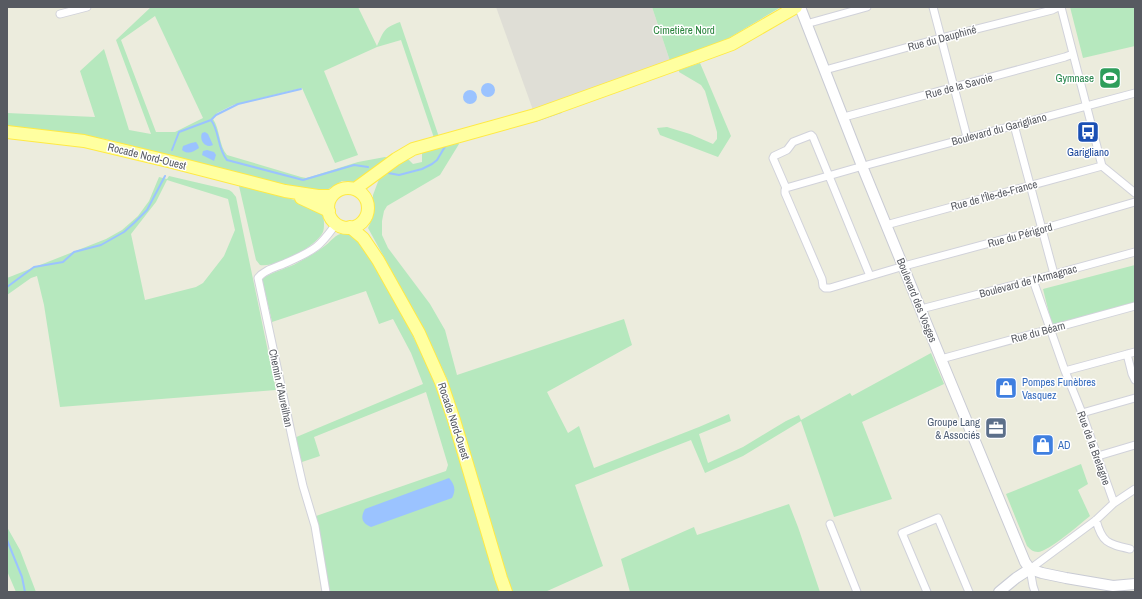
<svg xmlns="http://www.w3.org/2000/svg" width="1142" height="599" font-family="'Archivo Narrow',sans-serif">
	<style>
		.industrial { fill: #dfded6 }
		.green { fill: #b6e8be; fill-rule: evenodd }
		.water { fill: #9bc3ff }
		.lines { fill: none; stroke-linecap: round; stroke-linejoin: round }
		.stream { stroke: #9bc3ff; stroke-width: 2 }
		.minor-casing { stroke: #d1d2da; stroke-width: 9 }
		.secondary-casing { stroke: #c9cbd4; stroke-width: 12 }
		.primary-casing { stroke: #ffea44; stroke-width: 14 }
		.minor { stroke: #fff; stroke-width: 7 }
		.secondary { stroke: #fff; stroke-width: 10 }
		.primary { stroke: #ffffa0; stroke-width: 12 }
		.labels { text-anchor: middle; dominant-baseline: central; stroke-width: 3; stroke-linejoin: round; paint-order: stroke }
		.park-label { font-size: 11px; fill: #2b853e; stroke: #fff }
		.street-label { font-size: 11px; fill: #575a61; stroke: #fff }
		.leisure-label { font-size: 11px; fill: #27864d; stroke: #fff; text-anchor: end }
		.transit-label { font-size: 11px; fill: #164399; stroke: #fff }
		.shop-label { font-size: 11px; fill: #366cbe; stroke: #fff; text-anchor: start }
		.service-label { font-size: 11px; fill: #4e5e75; stroke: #fff; text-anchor: end }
	</style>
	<rect width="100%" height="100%" fill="#ececdd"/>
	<path class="industrial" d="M496,7H652L670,61L533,110Z"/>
	<path class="green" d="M151,7H358L377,46C384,31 383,28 400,22L439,137L434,138L401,40L377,47L324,71L358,155L335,163L302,88L233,105L217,113L213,119C220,129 219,146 227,155L301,177L306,178L310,177L358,162L385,157L388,158L384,163L354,182L342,181L325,191L276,184L105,139L7,126V113L95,117L80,71L104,49L129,130L151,134L116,40ZM155,16L203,118L175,132H156L121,40Z
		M652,7H781L724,41L670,61Z
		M1070,7H1135V46L1083,58Z
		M700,63L731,136L718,157L660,135L657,128L667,127L690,134L713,144L717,139V132L705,91L701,85L679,72V70Z
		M457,141L459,144L440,175L387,206L384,211L382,221V235L388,248L430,304L445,330L457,375L624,319L632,345L547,392L568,433L579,426L594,468L699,427L729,414L731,421L699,434L708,463L743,447L786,421L799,415L801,420L850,393L852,396L931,353L944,384L862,422L892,499L834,517L801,421L743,456L705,473L691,440L575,485L603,566L545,592H512L494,539L447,379L424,330L368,228L372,219L373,207V195L379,179L390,168L405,160H409L413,164L422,162V153L424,150Z
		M169,176L229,190L232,192L236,197L276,390L60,407L44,305L37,276L31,278L7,295V278L106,239L122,230L138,216L149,201L159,177L167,179ZM167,180L228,199L235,230L224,256L203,283L196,287L145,300L131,234L156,202Z
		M239,186C256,190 310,201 320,212C323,215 324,219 324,223C324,226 324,229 323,232C316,247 276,268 260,265L256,260Z
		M343,233L359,238L405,319L438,389L499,592H330L316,516L443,472L446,471L448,465L426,392L314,437L320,456L299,463L294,438L423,384L411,353L393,319L379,324L366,291L272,322L262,279C273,271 287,269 299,262C308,257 317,252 326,245C332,240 335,235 343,233Z
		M1135,265V302L1052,325L1043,289Z
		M1081,464L1088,484L1078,490L1090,516C1080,524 1048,552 1038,552C1033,552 1030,549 1027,546L1006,494Z
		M789,504L798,527L820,592H630L621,559L694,527L697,535Z
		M7,527L20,550L36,592H16L7,571Z"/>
	<path class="water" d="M481 90a7 7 0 1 1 14 0a7 7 0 1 1-14 0Z
		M463 97a7 7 0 1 1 14 0a7 7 0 1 1-14 0Z
		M205,132L208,134L213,145C205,149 199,140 202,133Z
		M196,142L198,145L199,148C193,152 188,155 182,150L183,146L191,143Z
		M207,150L214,152L216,155L214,161L202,155L203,151Z
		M449,478C455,485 456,490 452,498L371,527C362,523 360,518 365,509Z"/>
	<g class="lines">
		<path class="stream" d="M211,120L216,115L238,104L301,89
			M535,121L561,112
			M172,150L179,132L211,120C220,132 217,148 227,160L303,180L354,165L368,167
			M388,173L399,175L422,169L432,164L437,160L446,145
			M7,287L34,267L63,262L74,252L101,245L124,232L134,223L147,210L165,176
			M7,540L22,577L25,592"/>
		<g class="minor-casing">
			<path id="minor" d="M933,7L967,137
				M1061,7L1102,166L1135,193
				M60,14L87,7
				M806,24L867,7
				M825,70L941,38L1052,10L1058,7
				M844,117L1065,57L1073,54
				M1014,125L1054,274
				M786,188L856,168L1135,93
				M886,225L1102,166
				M870,276L813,137L811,135L793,142L787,150L774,156L773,158L786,188L785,190V193L822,279L823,286L825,288H830L904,266L1042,229L1135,202
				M1033,280L1065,371L1082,413L1114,503
				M921,309L1033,280L1135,252
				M1127,354L1132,374L1135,380
				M941,359L1135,306
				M1065,371L1135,352
				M1082,413L1135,398
				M1098,456L1135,445
				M1096,520C1102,543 1108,544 1130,549
				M830,524L857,592
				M326,592L315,526L303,486L295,451L258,278C265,269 278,267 288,262C297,258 308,253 316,247C324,241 330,232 336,224
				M927,592L902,533L938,518L969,592
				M1035,592L1033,586L1030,569L1096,520L1114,503L1135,489"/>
		</g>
		<g class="secondary-casing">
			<path id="secondary" d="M800,7L862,166L941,359L1025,562L1030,569
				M1030,569L1042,573L1066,578L1113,586L1135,584
				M999,592L1016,578L1030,569"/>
		</g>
		<g class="primary-casing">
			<path id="primary" d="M7,132L84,141L172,162L285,191L318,196H332
				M328 208a20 20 0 1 1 40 0a20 20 0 1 1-40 0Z
				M355,189L396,159L413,149L535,115L702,55L732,44L796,7
				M301,198L329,211
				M350,227L363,238L378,260L419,333L441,382L454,420L501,578L506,592"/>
		</g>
		<use href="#minor" class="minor"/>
		<use href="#secondary" class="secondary"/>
		<use href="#primary" class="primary"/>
	</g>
	<defs>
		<g id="stadium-square" transform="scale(1.15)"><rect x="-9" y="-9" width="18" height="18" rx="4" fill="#2e9e5b" stroke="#fff"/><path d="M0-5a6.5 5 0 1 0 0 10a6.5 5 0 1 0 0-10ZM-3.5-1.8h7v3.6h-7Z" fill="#fff"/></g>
		<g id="bus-square" transform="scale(1.15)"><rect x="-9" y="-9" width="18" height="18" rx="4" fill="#1a4fb4" stroke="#fff"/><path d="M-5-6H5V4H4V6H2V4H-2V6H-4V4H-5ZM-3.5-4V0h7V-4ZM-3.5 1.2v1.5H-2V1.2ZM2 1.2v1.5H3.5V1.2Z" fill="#fff"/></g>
		<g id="shop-square" transform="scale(1.15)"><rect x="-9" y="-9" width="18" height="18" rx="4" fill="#3f7fe0" stroke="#fff"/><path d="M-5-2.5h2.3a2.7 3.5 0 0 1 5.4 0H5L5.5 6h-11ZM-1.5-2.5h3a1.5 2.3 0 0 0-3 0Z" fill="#fff"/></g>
		<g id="office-square" transform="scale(1.15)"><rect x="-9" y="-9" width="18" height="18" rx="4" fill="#5c6f8a" stroke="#fff"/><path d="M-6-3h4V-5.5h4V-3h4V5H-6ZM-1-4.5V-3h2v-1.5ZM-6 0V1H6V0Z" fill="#fff"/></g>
	</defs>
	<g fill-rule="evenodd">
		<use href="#stadium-square" x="1110" y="78"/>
		<use href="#bus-square" x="1088" y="132"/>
		<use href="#shop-square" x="1006" y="388"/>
		<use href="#office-square" x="996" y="428"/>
		<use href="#shop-square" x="1043" y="445"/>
	</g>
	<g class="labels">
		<g class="park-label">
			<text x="684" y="30">Cimetière Nord</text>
		</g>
		<g class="street-label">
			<text transform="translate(942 38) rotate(-15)">Rue du Dauphiné</text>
			<text transform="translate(959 86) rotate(-15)">Rue de la Savoie</text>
			<text transform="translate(999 129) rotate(-15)">Boulevard du Garigliano</text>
			<text transform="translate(147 156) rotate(14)">Rocade Nord-Ouest</text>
			<text transform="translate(994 195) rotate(-15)">Rue de l'Île-de-France</text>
			<text transform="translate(1020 235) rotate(-15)">Rue du Périgord</text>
			<text transform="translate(1028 281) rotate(-15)">Boulevard de l'Armagnac</text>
			<text transform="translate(917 300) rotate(68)">Boulevard des Vosges</text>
			<text transform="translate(1038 332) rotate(-15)">Rue du Béarn</text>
			<text transform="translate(281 388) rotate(78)">Chemin d'Aureilhan</text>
			<text transform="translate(454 421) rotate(72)">Rocade Nord-Ouest</text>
			<text transform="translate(1094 448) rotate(70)">Rue de la Bretagne</text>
		</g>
		<g class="leisure-label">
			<text x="1094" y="78">Gymnase</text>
		</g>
		<g class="transit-label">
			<text x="1088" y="152">Garigliano</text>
		</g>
		<g class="shop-label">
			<text x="1022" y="382">Pompes Funèbres<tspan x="1022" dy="13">Vasquez</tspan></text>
			<text x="1058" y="445">AD</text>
		</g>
		<g class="service-label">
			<text x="980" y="422">Groupe Lang<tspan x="980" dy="13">&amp; Associés</tspan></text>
		</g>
	</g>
	<rect width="1142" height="599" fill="none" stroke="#575a61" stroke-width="16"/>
</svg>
